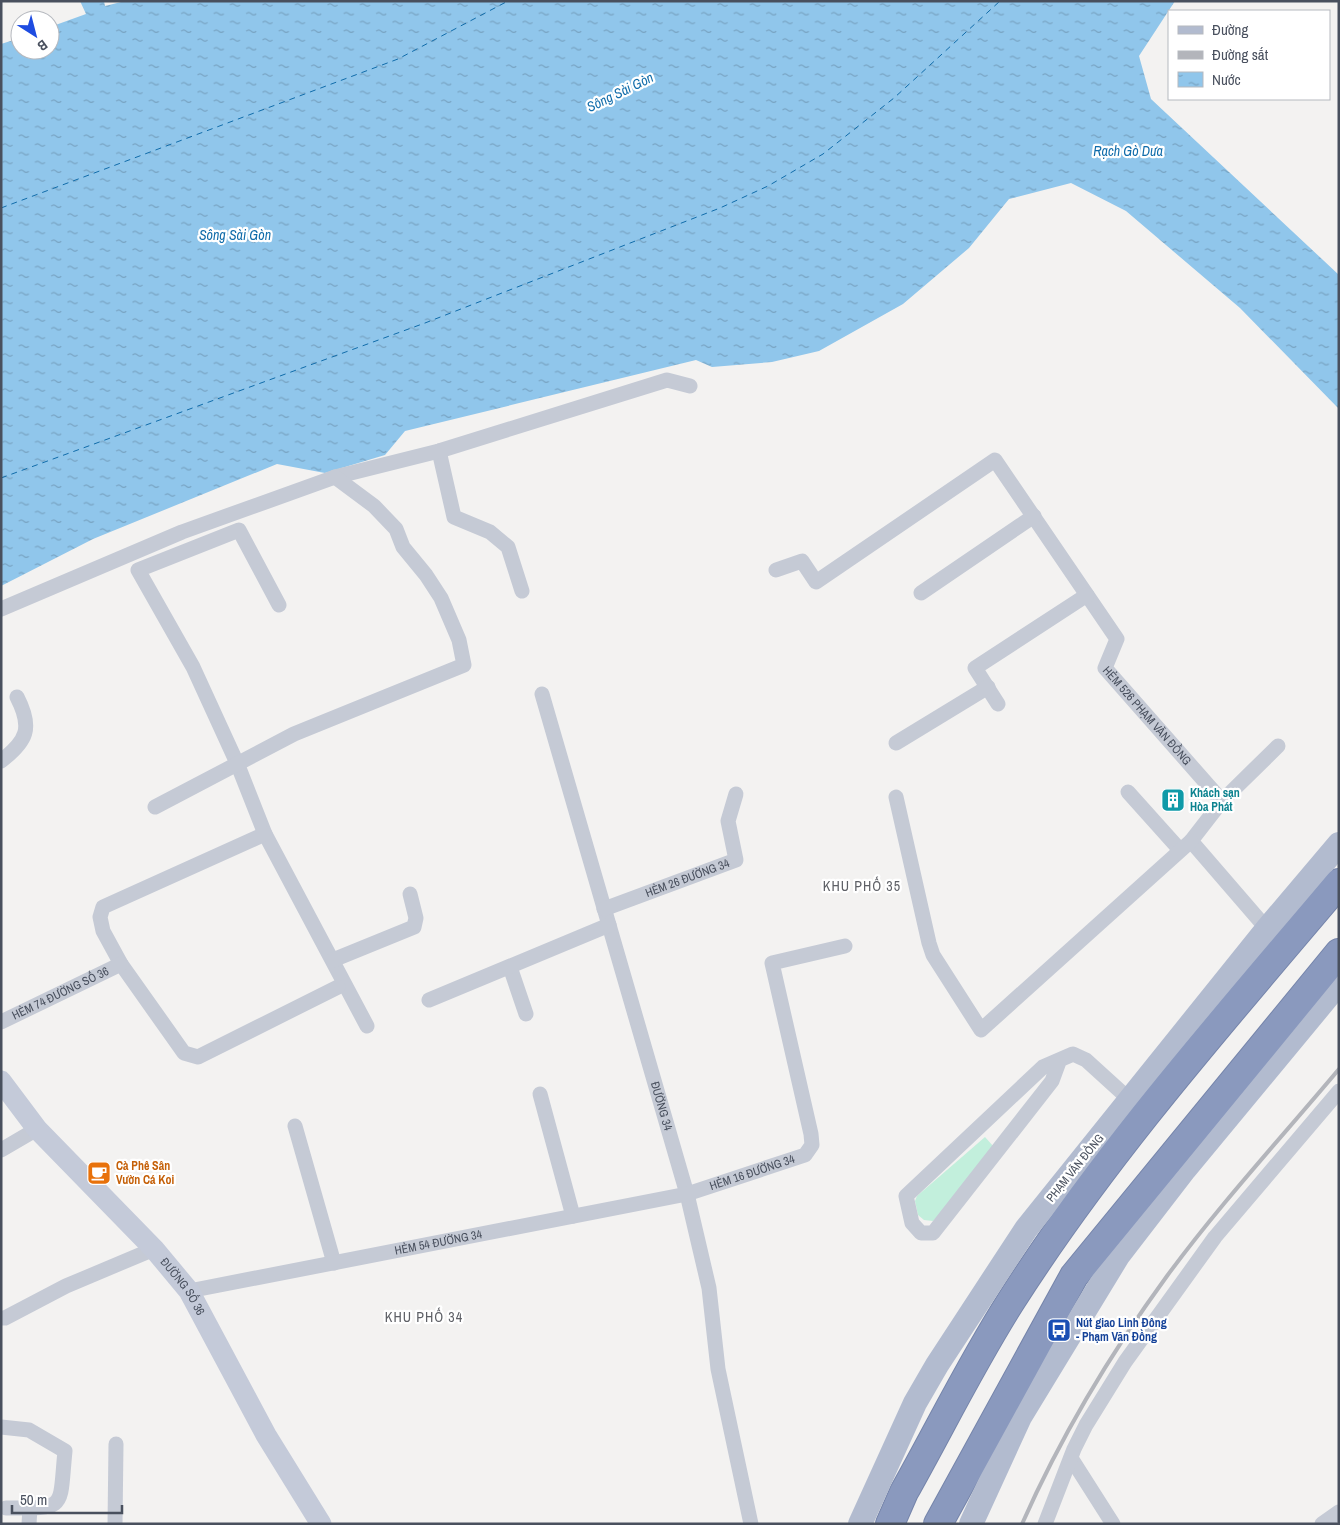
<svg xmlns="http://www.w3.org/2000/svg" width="1340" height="1525" font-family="'Archivo Narrow',sans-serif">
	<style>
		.green { fill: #c2efdc }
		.water { fill: url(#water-ripples) }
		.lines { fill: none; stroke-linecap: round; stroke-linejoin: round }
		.ferry { stroke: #106caa; stroke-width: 1; stroke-dasharray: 6 5; stroke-linecap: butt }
		.highway-casing { stroke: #7584aa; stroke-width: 30 }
		.street { stroke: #c5cad5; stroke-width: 15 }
		.secondary { stroke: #c4cad9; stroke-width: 21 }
		.primary { stroke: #b2bbcf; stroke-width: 24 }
		.highway { stroke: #8a99be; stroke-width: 28 }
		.rail { stroke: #b3b5bb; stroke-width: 4 }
		.labels { text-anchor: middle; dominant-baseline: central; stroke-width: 4.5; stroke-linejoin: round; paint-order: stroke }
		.street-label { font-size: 12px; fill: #49505e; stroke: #fff }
		.culture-label { font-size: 12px; font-weight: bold; fill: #0d838f; stroke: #fff; text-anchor: start }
		.food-label { font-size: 12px; font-weight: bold; fill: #c56008; stroke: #fff; text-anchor: start }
		.transit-label { font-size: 12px; font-weight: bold; fill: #164399; stroke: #fff; text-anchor: start }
		.water-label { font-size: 14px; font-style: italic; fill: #106caa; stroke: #fff }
		.neighbourhood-label { font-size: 14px; letter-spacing: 1px; fill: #5e6066; stroke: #fff }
	</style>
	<defs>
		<pattern id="water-ripples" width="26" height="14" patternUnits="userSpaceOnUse" patternTransform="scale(1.25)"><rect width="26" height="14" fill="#90c6eb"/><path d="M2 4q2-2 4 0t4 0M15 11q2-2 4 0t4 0" fill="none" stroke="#78a3c2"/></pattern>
	</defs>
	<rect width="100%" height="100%" fill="#f3f2f1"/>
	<path class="green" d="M985,1137L993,1146L939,1215L933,1221L924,1220L918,1215L915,1201L917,1196Z"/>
	<path class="water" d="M80,1H104L105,6L125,1H1175L1139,56L1151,99L1339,275V409L1240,308L1126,211L1071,183L1009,199L969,248L903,304L819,351L772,362L712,367L696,360L405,431L385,455L325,473L277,464L93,539L1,586V44L20,38V50H50V27L86,14Z"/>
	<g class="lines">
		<path class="ferry" d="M1,208L398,59L508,1
			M1,478L425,323L720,208L768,186L823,154L894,98L1000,1"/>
		<g class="highway-casing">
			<path id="highway" d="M890,1524L904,1492C940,1428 972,1362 1011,1301C1106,1152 1225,1018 1339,883
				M938,1524L1074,1276L1339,953"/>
		</g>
		<g class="street">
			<path d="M439,451L454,517L490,532L508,547L522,591"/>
			<path id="s1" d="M776,570L802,561L816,582L995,460L1117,639L1105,668L1222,801L1191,841L1267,929"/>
			<path d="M921,593L1034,516"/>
			<path d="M279,605L239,530L138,570L193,667L237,763L265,834L367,1026"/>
			<path d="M1,609L182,532L335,477L439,451L667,380L690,386"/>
			<path id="s2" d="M542,694L687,1194L709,1288L718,1369L751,1524"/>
			<path d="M998,704L975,668L1087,595"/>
			<path d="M896,743L988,687"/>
			<path d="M1,761C27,741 33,728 17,697"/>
			<path d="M1128,792L1180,850"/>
			<path d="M896,797L929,943L933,955L981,1030L1191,841"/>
			<path d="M1222,801L1278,746"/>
			<path d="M155,807L294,734L464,665L459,640L441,598L426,575L403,547L396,529L374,506L335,477"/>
			<path d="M265,834L103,907L100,917L103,931L121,964L184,1053L198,1057L338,987"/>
			<path id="s3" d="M604,909L736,860L728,821L736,794"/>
			<path d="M333,960L414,927L416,918L410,894"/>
			<path d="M510,967L526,1014"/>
			<path d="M429,1000L609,925"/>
			<path id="s4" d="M1,1022L121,964"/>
			<path d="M1059,1062L1052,1081L933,1233H921L912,1223L906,1196L1043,1067L1073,1054L1086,1060L1130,1100"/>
			<path d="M540,1094L573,1216"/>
			<path d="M295,1126L334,1263"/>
			<path d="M1,1150L37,1129"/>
			<path id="s5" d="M189,1291L687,1194L805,1155L812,1145L811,1134L772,963L845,946"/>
			<path d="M1,1318H5L66,1286L154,1249"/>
			<path d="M1,1427L29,1430L65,1451C59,1510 68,1508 6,1508"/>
			<path d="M1071,1458L1113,1524"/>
			<path d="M29,1524L30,1508"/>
			<path d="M115,1524L116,1444"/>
			<path d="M1045,1524L1074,1449L1086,1425L1125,1362L1215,1237L1339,1091"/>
			<path d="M1322,1524L1339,1512"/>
		</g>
		<path class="secondary" id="s6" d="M1,1081L37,1129L154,1249L189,1291L266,1435L321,1524"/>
		<path class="primary" d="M860,1524L915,1403L937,1365L1026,1229L1267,929L1339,844
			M971,1524L1020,1417L1118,1256L1185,1169L1339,983"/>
		<use href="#highway" class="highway"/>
		<path class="rail" d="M1022,1524C1061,1436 1110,1354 1167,1276C1220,1204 1281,1138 1339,1069"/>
	</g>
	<defs>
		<g id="building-square" transform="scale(1.25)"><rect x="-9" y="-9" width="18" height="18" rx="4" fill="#0f9aa8" stroke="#fff"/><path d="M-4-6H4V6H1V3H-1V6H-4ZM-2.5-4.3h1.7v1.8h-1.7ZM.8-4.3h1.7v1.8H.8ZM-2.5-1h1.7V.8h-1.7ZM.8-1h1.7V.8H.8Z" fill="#fff"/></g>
		<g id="cafe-square" transform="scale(1.25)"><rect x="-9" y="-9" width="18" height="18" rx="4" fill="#e8710a" stroke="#fff"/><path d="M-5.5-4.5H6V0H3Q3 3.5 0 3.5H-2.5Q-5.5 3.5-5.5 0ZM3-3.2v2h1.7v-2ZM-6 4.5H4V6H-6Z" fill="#fff"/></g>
		<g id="bus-square" transform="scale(1.25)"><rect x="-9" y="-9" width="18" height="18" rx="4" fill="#1a4fb4" stroke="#fff"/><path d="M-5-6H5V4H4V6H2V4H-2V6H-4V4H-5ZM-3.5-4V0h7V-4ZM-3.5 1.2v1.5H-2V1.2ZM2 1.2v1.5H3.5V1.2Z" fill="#fff"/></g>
	</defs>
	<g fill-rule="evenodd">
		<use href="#building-square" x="1173" y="800"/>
		<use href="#cafe-square" x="99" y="1173"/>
		<use href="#bus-square" x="1059" y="1330"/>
	</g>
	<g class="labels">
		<g class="street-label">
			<text stroke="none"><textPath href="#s1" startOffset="581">HẺM 526 PHẠM VĂN ĐỒNG</textPath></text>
			<text stroke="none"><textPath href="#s3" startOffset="89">HẺM 26 ĐƯỜNG 34</textPath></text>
			<text stroke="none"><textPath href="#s4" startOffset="66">HẺM 74 ĐƯỜNG SỐ 36</textPath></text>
			<text stroke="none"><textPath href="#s2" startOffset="429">ĐƯỜNG 34</textPath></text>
			<text transform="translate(1075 1168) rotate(-51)">PHẠM VĂN ĐỒNG</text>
			<text stroke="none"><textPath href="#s5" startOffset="576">HẺM 16 ĐƯỜNG 34</textPath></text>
			<text stroke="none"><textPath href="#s5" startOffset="254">HẺM 54 ĐƯỜNG 34</textPath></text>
			<text stroke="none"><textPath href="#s6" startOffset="275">ĐƯỜNG SỐ 36</textPath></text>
		</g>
		<g class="culture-label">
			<text x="1190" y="793">Khách sạn<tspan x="1190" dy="14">Hòa Phát</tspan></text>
		</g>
		<g class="food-label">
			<text x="116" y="1166">Cà Phê Sân<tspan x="116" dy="14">Vườn Cá Koi</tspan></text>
		</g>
		<g class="transit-label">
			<text x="1076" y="1323">Nút giao Linh Đông<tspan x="1076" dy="14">- Phạm Văn Đồng</tspan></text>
		</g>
		<g class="water-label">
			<text transform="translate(620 92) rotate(-26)">Sông Sài Gòn</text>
			<text x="1128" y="151">Rạch Gò Dưa</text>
			<text x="235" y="235">Sông Sài Gòn</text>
		</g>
		<g class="neighbourhood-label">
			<text x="862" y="886">KHU PHỐ 35</text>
			<text x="424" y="1317">KHU PHỐ 34</text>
		</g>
	</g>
	<rect width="1340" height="1525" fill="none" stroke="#49505e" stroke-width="5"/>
	<rect x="1168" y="10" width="162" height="90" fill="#ffffff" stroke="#b6b9bf"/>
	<rect x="1178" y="26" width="25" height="8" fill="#b2bbcf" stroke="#b6b9bf"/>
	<text x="1212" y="35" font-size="15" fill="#49505e">Đường</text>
	<rect x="1178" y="51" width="25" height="8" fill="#b3b5bb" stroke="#b6b9bf"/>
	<text x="1212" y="60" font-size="15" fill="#49505e">Đường sắt</text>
	<rect x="1178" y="72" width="25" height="15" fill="url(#water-ripples)" stroke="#b6b9bf"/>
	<text x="1212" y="85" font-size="15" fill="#49505e">Nước</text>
	<g transform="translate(35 35) rotate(144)"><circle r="24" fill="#ffffff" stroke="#b6b9bf"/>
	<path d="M0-4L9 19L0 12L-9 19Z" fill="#1e4ce1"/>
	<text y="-8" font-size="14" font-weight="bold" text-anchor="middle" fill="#49505e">B</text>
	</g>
	<path d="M12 1505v8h110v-8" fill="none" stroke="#49505e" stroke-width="2.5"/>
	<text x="20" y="1505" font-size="15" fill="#49505e" stroke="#ffffff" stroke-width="4" paint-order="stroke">50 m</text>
</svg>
